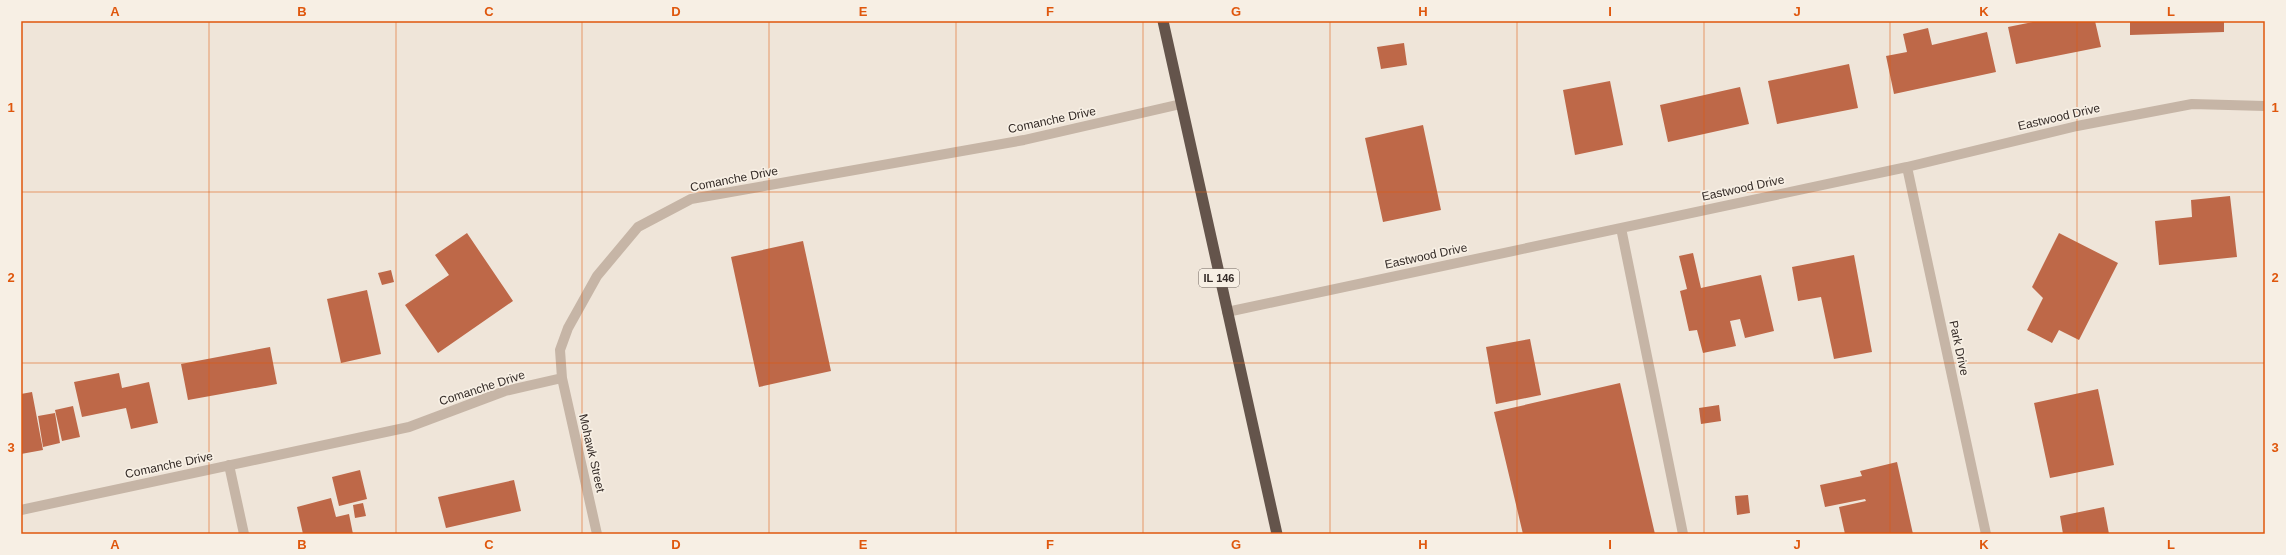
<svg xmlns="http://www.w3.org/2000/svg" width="2286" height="555" font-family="Arial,sans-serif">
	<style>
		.building { fill: #be6848 }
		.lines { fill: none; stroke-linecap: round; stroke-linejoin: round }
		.minor { stroke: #c6b5a6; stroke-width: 10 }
		.trunk { stroke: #64544b; stroke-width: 11 }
		.grid { fill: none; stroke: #df570d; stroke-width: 1; stroke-opacity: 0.55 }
		.labels { text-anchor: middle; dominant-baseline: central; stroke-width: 3.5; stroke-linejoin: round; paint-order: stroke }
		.shield { fill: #f7efe4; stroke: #6e655f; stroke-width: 1 }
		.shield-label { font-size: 11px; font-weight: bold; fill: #332a26 }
		.street-label { font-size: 12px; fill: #332a26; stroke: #f7efe4 }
		.neatline { fill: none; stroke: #df570d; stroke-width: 1.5 }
		.grid-label { font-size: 13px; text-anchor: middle; font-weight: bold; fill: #df570d }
	</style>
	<rect width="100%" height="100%" fill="#efe5d9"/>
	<path class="building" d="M2038,21H2095L2101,47L2016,64L2008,27Z
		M2130,21H2224V32L2130,35Z
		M1928,28L1932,45L1987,32L1996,72L1894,94L1886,56L1907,52L1903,34Z
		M1404,43L1407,65L1381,69L1377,47Z
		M1849,64L1858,108L1777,124L1768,81Z
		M1610,81L1623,145L1575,155L1563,90Z
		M1740,87L1749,124L1668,142L1660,105Z
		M1423,125L1441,210L1383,222L1365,138Z
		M2230,196L2237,257L2159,265L2155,221L2192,217L2191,200Z
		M467,233L513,301L438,353L405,305L449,275L435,255Z
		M2059,233L2118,263L2079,340L2059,330L2052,343L2027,330L2043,298L2032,287Z
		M803,241L831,371L759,387L731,257Z
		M1693,253L1701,288L1761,275L1774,331L1745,338L1740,319L1730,321L1736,346L1703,353L1697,330L1689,331L1680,291L1687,289L1679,256Z
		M1854,255L1872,352L1834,359L1821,297L1798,301L1792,267Z
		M391,270L394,282L382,285L378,273Z
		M367,290L381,354L341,363L327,299Z
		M1530,339L1541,395L1496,404L1486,347Z
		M270,347L277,384L188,400L181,364Z
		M119,373L122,388L149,382L158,423L131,429L126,408L82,417L74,382Z
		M1620,383L1655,534H1523L1494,412Z
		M2098,389L2114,465L2050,478L2034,403Z
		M32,392L43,450L21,454V394Z
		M1719,405L1721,421L1701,424L1699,408Z
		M73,406L80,437L62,441L55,410Z
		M55,413L60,443L43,447L38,416Z
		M1897,462L1913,534H1845L1839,507L1866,501L1865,499L1825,507L1820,485L1862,476L1860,471Z
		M360,470L367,499L339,506L332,477Z
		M514,480L521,511L446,528L438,497Z
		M1748,495L1750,513L1737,515L1735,496Z
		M331,498L336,517L349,514L353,534H303L297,507Z
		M363,503L366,516L355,518L353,505Z
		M2104,507L2109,534H2063L2060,516Z"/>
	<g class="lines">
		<path class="minor" d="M1907,167L1986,534
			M1621,228L1683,534
			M1227,312L1907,167L2077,126L2192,104L2265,106
			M562,378L597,534
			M229,465L244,534
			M21,510L409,427L505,391L562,378L560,350L568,328L597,276L638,227L691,199L1024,140L1181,104"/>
		<path class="trunk" d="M1163,21L1277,534"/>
	</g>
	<path class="grid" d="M209,21V534M396,21V534M582,21V534M769,21V534M956,21V534M1143,21V534M1330,21V534M1517,21V534M1704,21V534M1890,21V534M2077,21V534M21,192H2265M21,363H2265"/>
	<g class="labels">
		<rect class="shield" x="1199" y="269" width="40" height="18" rx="3"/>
		<g class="shield-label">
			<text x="1219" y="278">IL 146</text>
		</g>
		<g class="street-label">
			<text transform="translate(2059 117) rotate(-13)">Eastwood Drive</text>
			<text transform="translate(1052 120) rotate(-12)">Comanche Drive</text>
			<text transform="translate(734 179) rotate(-11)">Comanche Drive</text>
			<text transform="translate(1743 188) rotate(-12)">Eastwood Drive</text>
			<text transform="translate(1426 256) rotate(-12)">Eastwood Drive</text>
			<text transform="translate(1959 348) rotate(78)">Park Drive</text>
			<text transform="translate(482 388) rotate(-18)">Comanche Drive</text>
			<text transform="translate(592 453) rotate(77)">Mohawk Street</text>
			<text transform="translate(169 465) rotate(-12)">Comanche Drive</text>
		</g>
	</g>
	<rect width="2286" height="555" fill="none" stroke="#f7efe4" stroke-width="44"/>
	<rect x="22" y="22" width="2242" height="511" class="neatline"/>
	<g class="grid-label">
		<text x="115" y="16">A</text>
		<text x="302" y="16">B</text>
		<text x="489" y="16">C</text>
		<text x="676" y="16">D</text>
		<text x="863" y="16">E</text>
		<text x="1050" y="16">F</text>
		<text x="1236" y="16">G</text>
		<text x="1423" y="16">H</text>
		<text x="1610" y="16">I</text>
		<text x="1797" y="16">J</text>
		<text x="1984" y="16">K</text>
		<text x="2171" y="16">L</text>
		<text x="11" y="112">1</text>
		<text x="2275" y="112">1</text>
		<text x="11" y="282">2</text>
		<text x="2275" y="282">2</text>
		<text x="11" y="452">3</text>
		<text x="2275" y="452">3</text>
		<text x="115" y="549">A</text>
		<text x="302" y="549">B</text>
		<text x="489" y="549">C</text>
		<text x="676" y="549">D</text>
		<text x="863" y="549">E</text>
		<text x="1050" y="549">F</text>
		<text x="1236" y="549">G</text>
		<text x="1423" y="549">H</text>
		<text x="1610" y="549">I</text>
		<text x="1797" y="549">J</text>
		<text x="1984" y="549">K</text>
		<text x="2171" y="549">L</text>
	</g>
</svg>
